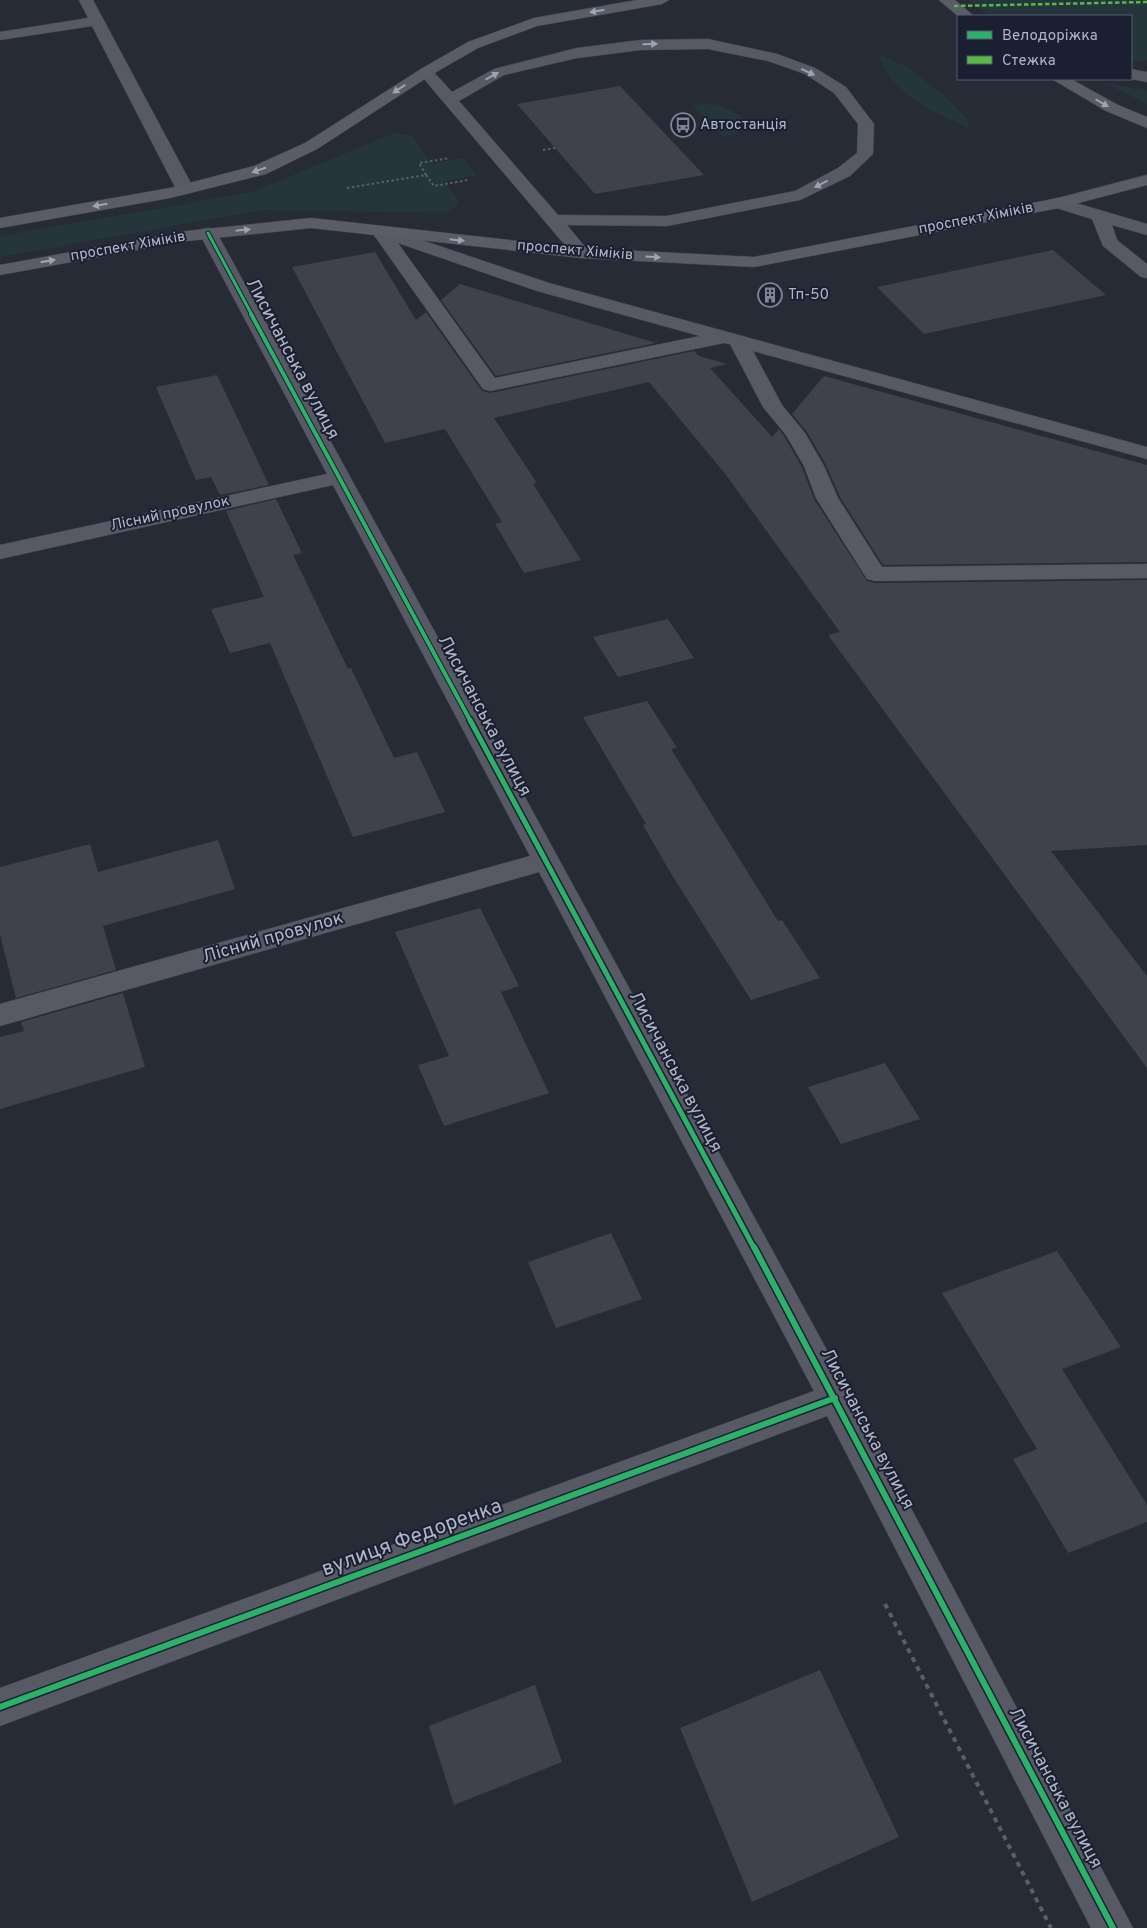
<svg xmlns="http://www.w3.org/2000/svg" width="1147" height="1928" font-family="Overpass,sans-serif">
	<style>
		.green { fill: #24353c }
		.building { fill: #3f424c }
		.lines { fill: none; stroke-linecap: round; stroke-linejoin: round }
		.minor-casing { stroke: #43464f; stroke-width: 1 }
		.major-casing { stroke: #444853; stroke-width: 1 }
		.path-far1 { stroke: #5a5e67; stroke-width: 2; stroke-dasharray: 2.5 2.5; stroke-linecap: butt }
		.path { stroke: #5a5e67; stroke-width: 4; stroke-dasharray: 5 5; stroke-linecap: butt }
		.minor { fill: #575a64; fill-rule: evenodd }
		.major { fill: #5a5c66; fill-rule: evenodd }
		.quiet { stroke: #58b947; stroke-width: 2.5; stroke-dasharray: 4.5 2.5; stroke-linecap: butt }
		.cycleway-far3-casing { stroke: #1a2031; stroke-width: 5 }
		.cycleway-far2-casing { stroke: #1a2031; stroke-width: 6 }
		.cycleway-far1-casing { stroke: #1a2031; stroke-width: 8 }
		.cycleway-casing { stroke: #1a2031; stroke-width: 9 }
		.cycleway-far3 { stroke: #2db169; stroke-width: 3 }
		.cycleway-far2 { stroke: #2db169; stroke-width: 4 }
		.cycleway-far1 { stroke: #2db169; stroke-width: 5 }
		.cycleway { stroke: #2db169; stroke-width: 6 }
		.oneway { fill: #9fa3b4 }
		.oneway2 { fill: #9ea3b4 }
		.labels { text-anchor: middle; dominant-baseline: central; stroke-width: 4; stroke-linejoin: round; paint-order: stroke }
		.far-poi-label { font-size: 15px; fill: #b0b5c8; stroke: #1a2031; text-anchor: start }
		.far-street-label { font-size: 15px; fill: #b0b5c8; stroke: #1a2031 }
		.street-label { font-size: 18px; fill: #b0b5c8; stroke: #1a2031 }
		.near-street-label { font-size: 21px; fill: #b0b5c8; stroke: #1a2031 }
	</style>
	<rect width="100%" height="100%" fill="#272b36"/>
	<path class="green" d="M969,0H1147V60L1131,62V16H990Z
		M878,54L909,68L948,99L968,120V128C929,109 895,98 878,54Z
		M1103,82L1147,91V104Z
		M709,104C722,107 734,109 743,119V128L734,135L724,137L692,105Z
		M394,133L412,136L432,164L463,158L477,175L445,181L459,203L454,208L444,213L262,210L0,257V236L252,192Z"/>
	<path class="building" d="M620,86L704,175L595,194L517,104Z
		M1053,250L1106,295L924,334L877,287Z
		M375,252L416,320L426,312L482,391L490,393L694,351L699,356L727,364L710,368L772,437L779,429L784,436L802,467L814,499L867,581L875,583L1147,580V845L1051,851L1147,976V1068L828,635L840,632L723,471L649,382L494,418L537,483L533,484L581,560L524,573L495,524L502,522L445,429L385,443L292,267Z
		M460,284L603,327L656,343L496,376L441,300Z
		M217,375L269,485L220,495L211,477L196,480L156,387Z
		M824,376L1147,465V562L883,565L840,497L826,465L807,432L792,414Z
		M276,499L302,553L293,555L348,669L351,668L394,758L417,752L445,812L353,837L270,643L230,653L211,609L264,597L226,511Z
		M668,619L694,658L618,677L593,637Z
		M647,701L677,748L671,749L778,921L782,920L820,978L751,1000L670,872L643,825L646,824L583,717Z
		M218,840L235,889L103,926L116,970L16,998L0,934V867L90,844L98,872Z
		M480,908L519,986L501,992L549,1093L444,1126L418,1065L449,1056L395,932Z
		M123,993L145,1067L0,1109V1037L24,1031L21,1022Z
		M885,1063L920,1119L841,1144L808,1087Z
		M611,1233L642,1299L556,1328L528,1262Z
		M1057,1251L1121,1347L1062,1369L1147,1505V1522L1068,1553L1013,1459L1037,1449L942,1293Z
		M820,1670L899,1837L752,1902L680,1728Z
		M535,1685L562,1762L454,1805L429,1726Z"/>
	<g class="lines">
		<g class="minor-casing">
			<path id="minor" d="M79,0H93L194,189L191,193H179L176,189L92,26L0,40V32L88,18Z
				M708,39L777,54L815,68L846,87L874,124L873,154L850,176L800,200L667,226L567,225L590,253L587,257H575L418,72L421,69H431L452,92L494,69L577,48L641,40ZM708,49L768,61L805,74L834,93L858,124L857,153L838,168L795,191L667,216L558,215L459,101L504,75L577,58L641,50Z
				M1131,69L1147,72V82L1131,79Z
				M1059,198L1147,224V235L1112,225L1117,240L1147,264V278L1141,277L1103,246L1092,219L1053,207L1050,203L1053,199Z
				M380,226L549,283L1147,447V459L753,351L782,405L805,433L824,466L838,498L882,567L1147,564V578L875,581L867,579L816,498L804,466L786,435L763,407L730,344L724,343L490,391L483,389L371,231L374,227ZM398,243L537,291L700,336L495,378Z
				M208,228L214,229L217,233L847,1387L1133,1928H1091L827,1416L0,1726V1688L814,1391L539,872L0,1026V1004L530,856L333,485L0,559V545L327,474L199,233L202,229Z"/>
		</g>
		<g class="major-casing">
			<path id="major" d="M637,0H669L662,4L537,26L478,48L431,75L317,149L266,174L170,198L0,228V218L170,188L254,166L305,143L421,69L468,42L534,18Z
				M939,0H955L974,16H958Z
				M1052,79H1071L1118,105L1147,117V128L1106,111Z
				M1147,175V185L1059,208L754,267L581,258L311,228L187,241L0,275V265L187,231L311,218L581,248L754,257L1058,198Z"/>
		</g>
		<path class="path-far1" d="M543,150L555,148
			M426,175L419,163L450,158
			M347,188L426,175L434,186L468,180"/>
		<path class="path" d="M885,1604L1051,1928"/>
		<use href="#minor" class="minor"/>
		<use href="#major" class="major"/>
		<path class="quiet" d="M954,6L1147,2"/>
		<g class="cycleway-far3-casing">
			<path id="cycleway-far3" d="M208,233L252,315"/>
		</g>
		<g class="cycleway-far2-casing">
			<path id="cycleway-far2" d="M251,314L471,722"/>
		</g>
		<g class="cycleway-far1-casing">
			<path id="cycleway-far1" d="M470,720L754,1248"/>
		</g>
		<g class="cycleway-casing">
			<path id="cycleway" d="M754,1247L1113,1928
				M0,1707L835,1398"/>
		</g>
		<use href="#cycleway-far3" class="cycleway-far3"/>
		<use href="#cycleway-far2" class="cycleway-far2"/>
		<use href="#cycleway-far1" class="cycleway-far1"/>
		<use href="#cycleway" class="cycleway"/>
	</g>
	<defs><path id="oneway-solid" d="M-6-.8H1V-3.2L6.5 0L1 3.2V.8H-6Z" transform="scale(1.25)"/></defs>
	<g class="oneway">
		<use href="#oneway-solid" transform="translate(597 11) rotate(170)"/>
		<use href="#oneway-solid" transform="translate(399 89) rotate(147)"/>
		<use href="#oneway-solid" transform="translate(1102 103) rotate(30)"/>
		<use href="#oneway-solid" transform="translate(259 170) rotate(161)"/>
		<use href="#oneway-solid" transform="translate(100 205) rotate(170)"/>
		<use href="#oneway-solid" transform="translate(243 230) rotate(-6)"/>
		<use href="#oneway-solid" transform="translate(457 240) rotate(6)"/>
		<use href="#oneway-solid" transform="translate(653 257) rotate(3)"/>
		<use href="#oneway-solid" transform="translate(48 261) rotate(-10)"/>
	</g>
	<g class="oneway2">
		<use href="#oneway-solid" transform="translate(650 44) rotate(-1)"/>
		<use href="#oneway-solid" transform="translate(808 72) rotate(25)"/>
		<use href="#oneway-solid" transform="translate(492 76) rotate(-29)"/>
		<use href="#oneway-solid" transform="translate(821 184) rotate(153)"/>
	</g>
	<defs>
		<g id="bus-ring" transform="scale(1.25)"><circle r="9.5" fill="#1a2031" stroke="#808595" stroke-width="1.5"/><path d="M-5-6H5V4H4V6H2V4H-2V6H-4V4H-5ZM-3.5-4V0h7V-4ZM-3.5 1.2v1.5H-2V1.2ZM2 1.2v1.5H3.5V1.2Z" fill="#808595"/></g>
		<g id="building-ring" transform="scale(1.25)"><circle r="9.5" fill="#1a2031" stroke="#808595" stroke-width="1.5"/><path d="M-4-6H4V6H1V3H-1V6H-4ZM-2.5-4.3h1.7v1.8h-1.7ZM.8-4.3h1.7v1.8H.8ZM-2.5-1h1.7V.8h-1.7ZM.8-1h1.7V.8H.8Z" fill="#808595"/></g>
	</defs>
	<g fill-rule="evenodd">
		<use href="#bus-ring" x="683" y="125"/>
		<use href="#building-ring" x="770" y="295"/>
	</g>
	<g class="labels">
		<g class="far-poi-label">
			<text x="700" y="125">Автостанція</text>
			<text x="788" y="295">Тп-50</text>
		</g>
		<g class="far-street-label">
			<text transform="translate(976 219) rotate(-11)">проспект Хіміків</text>
			<text transform="translate(128 247) rotate(-10)">проспект Хіміків</text>
			<text transform="translate(575 251) rotate(5)">проспект Хіміків</text>
			<text transform="translate(170 514) rotate(-12)">Лісний провулок</text>
		</g>
		<g class="street-label">
			<text transform="translate(292 359) rotate(62)">Лисичанська вулиця</text>
			<text transform="translate(484 716) rotate(62)">Лисичанська вулиця</text>
			<text transform="translate(273 938) rotate(-16)">Лісний провулок</text>
			<text transform="translate(675 1072) rotate(62)">Лисичанська вулиця</text>
			<text transform="translate(867 1429) rotate(62)">Лисичанська вулиця</text>
			<text transform="translate(1055 1788) rotate(62)">Лисичанська вулиця</text>
		</g>
		<g class="near-street-label">
			<text transform="translate(412 1538) rotate(-20)">вулиця Федоренка</text>
		</g>
	</g>
	<rect x="957" y="15" width="175" height="65" fill="#1a2031" stroke="#565c6d"/>
	<rect x="967" y="31" width="25" height="8" fill="#2db169" stroke="#565c6d"/>
	<text x="1002" y="40" font-size="15" fill="#b0b5c8">Велодоріжка</text>
	<rect x="967" y="56" width="25" height="8" fill="#58b947" stroke="#565c6d"/>
	<text x="1002" y="65" font-size="15" fill="#b0b5c8">Стежка</text>
</svg>
